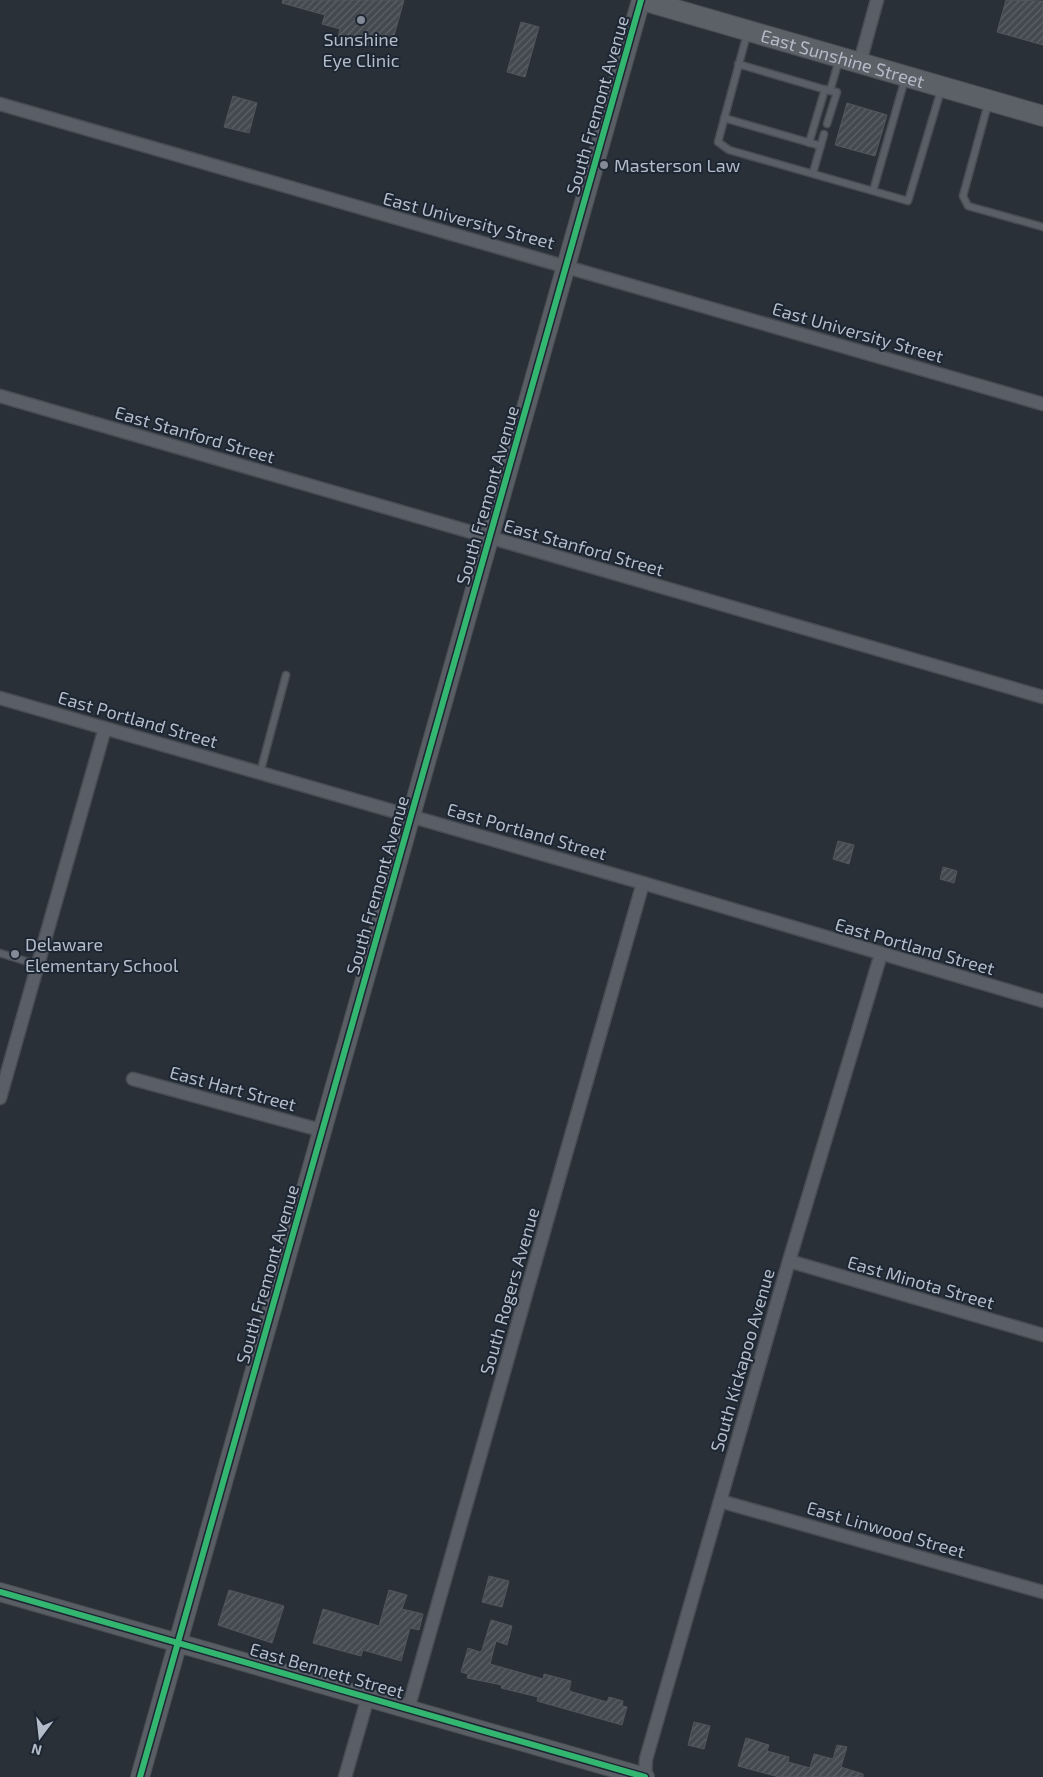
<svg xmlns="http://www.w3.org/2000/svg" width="1043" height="1777" font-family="'Exo 2',sans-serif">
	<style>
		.building { fill: url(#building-hatch); stroke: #52575f }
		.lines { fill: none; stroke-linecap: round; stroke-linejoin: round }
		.lane-casing { stroke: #484c53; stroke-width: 9 }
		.street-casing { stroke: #484c53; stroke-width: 15 }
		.secondary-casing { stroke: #484c53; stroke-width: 20 }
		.primary-casing { stroke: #484c55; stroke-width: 22 }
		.lane { stroke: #5a5e66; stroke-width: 6 }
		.street { stroke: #5a5e66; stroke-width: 12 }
		.secondary { stroke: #595d64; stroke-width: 18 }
		.primary { stroke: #5c6168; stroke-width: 20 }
		.cycleway-casing { stroke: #1d2633; stroke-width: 9 }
		.cycleway { stroke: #33b770; stroke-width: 6 }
		.poi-dot { fill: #848b96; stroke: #1d2633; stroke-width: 2 }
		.labels { text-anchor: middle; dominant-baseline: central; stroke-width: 4; stroke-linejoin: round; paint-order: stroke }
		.poi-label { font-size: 18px; fill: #b4bcc9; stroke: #1d2633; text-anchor: start }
		.street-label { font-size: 18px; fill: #b4bcc9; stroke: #1d2633 }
	</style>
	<defs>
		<pattern id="building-hatch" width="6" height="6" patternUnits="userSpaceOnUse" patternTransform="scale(1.25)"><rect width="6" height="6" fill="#444950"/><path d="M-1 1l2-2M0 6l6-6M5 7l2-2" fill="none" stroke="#5d6168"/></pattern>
	</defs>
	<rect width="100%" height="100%" fill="#2a3038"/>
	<path class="building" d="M283,0H404L392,43L376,38L374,47L338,37L340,29L322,24L325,15L282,3Z
		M1006,0L1043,1V45L997,32Z
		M521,22L539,27L525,77L507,72Z
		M233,96L257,103L249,133L224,127Z
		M847,103L887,115L875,156L835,145Z
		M838,841L854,845L849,864L833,859Z
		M943,867L957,871L954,883L940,879Z
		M489,1576L509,1581L502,1607L482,1602Z
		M229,1590L284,1606L272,1643L218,1625Z
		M389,1590L407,1595L402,1609L423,1614L419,1630L410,1628L401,1661L363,1650L361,1656L313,1643L323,1609L379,1626Z
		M491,1620L512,1626L507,1645L496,1641L490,1664L543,1679L544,1674L571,1681L569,1691L607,1702L609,1697L623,1701L622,1706L627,1707L622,1725L537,1701L538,1697L501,1688L502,1685L467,1678L468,1674L461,1672L468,1648L480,1652L482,1650Z
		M694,1722L710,1726L704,1749L688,1745Z
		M746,1738L769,1745L767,1751L789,1757L788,1762L810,1768L814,1754L833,1759L837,1745L847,1747L841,1767L863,1774V1777H779L738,1766Z"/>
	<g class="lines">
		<g class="lane-casing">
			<path id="lane" d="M747,34L718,142L729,150L908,201L941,90
				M738,64L830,91
				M988,104L963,196L968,206L1043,227
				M724,118L821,146
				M827,124L837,92L830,91L839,60
				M809,143L825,89
				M813,173L824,134
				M873,191L905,79
				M260,773L286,675
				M0,953L38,965"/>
		</g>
		<g class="street-casing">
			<path id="street" d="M860,62L877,0
				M0,104L1043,404
				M0,396L1043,697
				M0,698L643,883L1043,1001
				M133,1079L324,1131
				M0,1098L105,728
				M789,1261L1043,1335
				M720,1501L1043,1592
				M408,1709L643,883
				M345,1777L368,1697
				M645,1777L646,1759L789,1261L881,954"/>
		</g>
		<g class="secondary-casing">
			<path id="secondary" d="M0,1592L645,1777
				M140,1777L641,0"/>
		</g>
		<g class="primary-casing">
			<g id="primary">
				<path id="s1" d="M642,0L1043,116"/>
			</g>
		</g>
		<use href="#lane" class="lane"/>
		<use href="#street" class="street"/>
		<use href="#secondary" class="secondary"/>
		<use href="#primary" class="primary"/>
		<g class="cycleway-casing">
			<path id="cycleway" d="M0,1592L645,1777
				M140,1777L641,0"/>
		</g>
		<use href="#cycleway" class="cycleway"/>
	</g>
	<g class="poi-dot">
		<circle cx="361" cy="20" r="5"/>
		<circle cx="604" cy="165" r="5"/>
		<circle cx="15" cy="954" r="5"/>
	</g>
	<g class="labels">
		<g class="poi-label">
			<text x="361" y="39" text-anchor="middle">Sunshine<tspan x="361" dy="21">Eye Clinic</tspan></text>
			<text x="614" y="165">Masterson Law</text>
			<text x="25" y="944">Delaware<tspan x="25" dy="21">Elementary School</tspan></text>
		</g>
		<g class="street-label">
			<text stroke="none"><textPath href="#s1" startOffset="209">East Sunshine Street</textPath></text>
			<text transform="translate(597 105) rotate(-74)">South Fremont Avenue</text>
			<text transform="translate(469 220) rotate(15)">East University Street</text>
			<text transform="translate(858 332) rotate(16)">East University Street</text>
			<text transform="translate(195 434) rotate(16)">East Stanford Street</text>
			<text transform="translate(487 495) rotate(-74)">South Fremont Avenue</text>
			<text transform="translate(584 547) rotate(16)">East Stanford Street</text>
			<text transform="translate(138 719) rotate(16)">East Portland Street</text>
			<text transform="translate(527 831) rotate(16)">East Portland Street</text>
			<text transform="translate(377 885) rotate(-74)">South Fremont Avenue</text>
			<text transform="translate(915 946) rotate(16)">East Portland Street</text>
			<text transform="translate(233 1088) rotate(15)">East Hart Street</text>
			<text transform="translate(267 1274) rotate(-74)">South Fremont Avenue</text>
			<text transform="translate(921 1282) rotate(16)">East Minota Street</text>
			<text transform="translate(509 1291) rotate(-74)">South Rogers Avenue</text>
			<text transform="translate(742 1360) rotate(-74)">South Kickapoo Avenue</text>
			<text transform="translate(886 1529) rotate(16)">East Linwood Street</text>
			<text transform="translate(327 1670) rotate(16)">East Bennett Street</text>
		</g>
	</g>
	<g transform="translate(40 1737) rotate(195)" stroke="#1d2633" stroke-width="4" paint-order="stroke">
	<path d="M0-4L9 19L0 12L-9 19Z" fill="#b4bcc9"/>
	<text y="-8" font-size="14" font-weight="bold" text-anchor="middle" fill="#b4bcc9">N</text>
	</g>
</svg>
